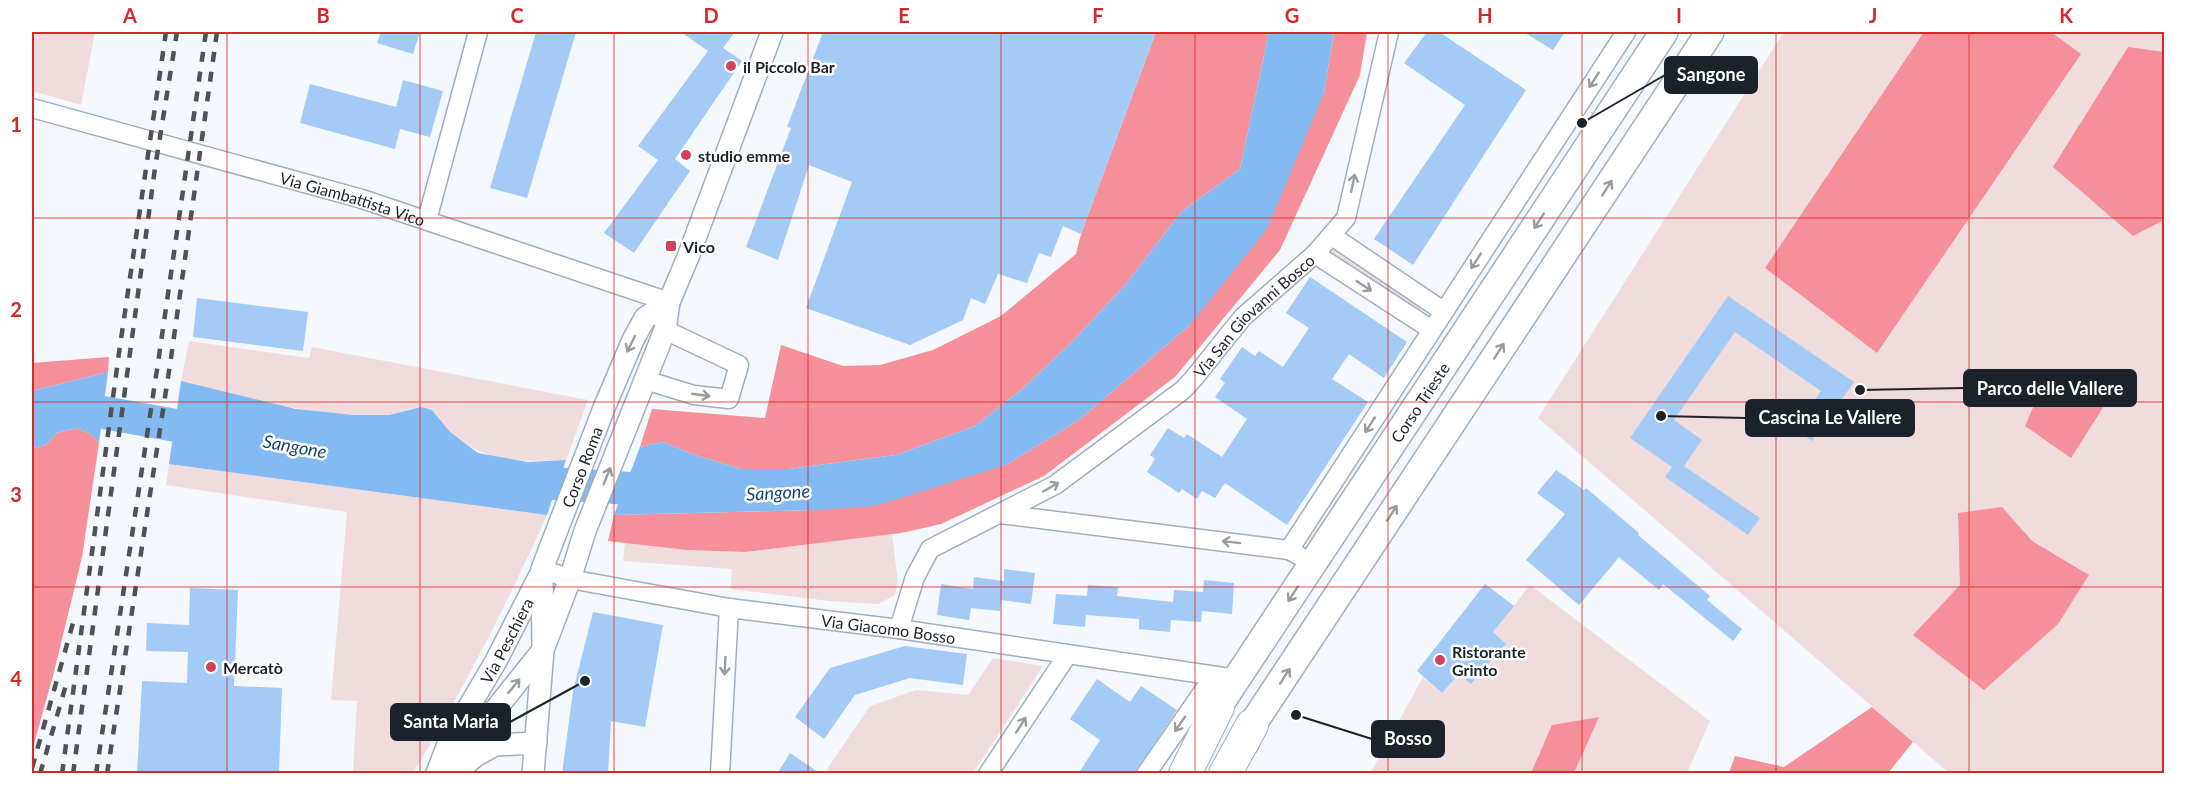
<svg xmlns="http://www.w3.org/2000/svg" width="2196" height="805" font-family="Lato,sans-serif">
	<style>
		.green { fill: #f1dcdd }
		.forest { fill: #f58f9a }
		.water { fill: #84baf2 }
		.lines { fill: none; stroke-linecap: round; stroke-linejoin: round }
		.river { stroke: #84baf2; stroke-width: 33 }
		.building { fill: #a3cbf6 }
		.minor-casing { stroke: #9eafc0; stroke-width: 21 }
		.tertiary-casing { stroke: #9eafc0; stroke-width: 24 }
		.primary-casing { stroke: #9eafc0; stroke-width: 30 }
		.motorway-casing { stroke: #9eafc0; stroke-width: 34 }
		.minor { stroke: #fff; stroke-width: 18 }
		.tertiary { stroke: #fff; stroke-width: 21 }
		.primary { stroke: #fff; stroke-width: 27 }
		.motorway { stroke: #fff; stroke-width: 32 }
		.rail { stroke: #4c5258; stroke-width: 4.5; stroke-dasharray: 10 10; stroke-linecap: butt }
		.oneway { stroke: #999c9f }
		.grid { fill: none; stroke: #d62828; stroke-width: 1.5; stroke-opacity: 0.55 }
		.poi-dot { fill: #d2425d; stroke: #fff; stroke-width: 2 }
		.labels { text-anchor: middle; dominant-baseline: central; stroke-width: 5; stroke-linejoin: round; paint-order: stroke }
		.poi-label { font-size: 16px; font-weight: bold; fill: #1c2229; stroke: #fff; text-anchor: start }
		.street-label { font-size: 16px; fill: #1c2229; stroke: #fff }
		.water-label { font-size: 18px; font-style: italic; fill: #144571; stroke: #fff }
		.leader { fill: none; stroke: #1c2229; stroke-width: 2 }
		.callout-dot { fill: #1c2229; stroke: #fff; stroke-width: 2 }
		.callout { fill: #1c2229; stroke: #1c2229; stroke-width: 2 }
		.callout-label { font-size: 18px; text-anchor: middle; font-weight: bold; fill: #fff }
		.neatline { fill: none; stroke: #d62828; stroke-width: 2 }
		.grid-label { font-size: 20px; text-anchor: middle; font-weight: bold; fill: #d62828 }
	</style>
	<rect width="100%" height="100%" fill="#f4f7fb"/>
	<path class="green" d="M32,32H95L81,105L32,91Z
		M1784,32H2164V773H1949L1538,418Z
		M1333,246L1421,305L1419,310L1417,312L1328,253Z
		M189,341L309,358L312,347L588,400L566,460C523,462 483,463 450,432C441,423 437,410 424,408C412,406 400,414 388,415C378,416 367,415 356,415C296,413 239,395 181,381Z
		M169,464L547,515C507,604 463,690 413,773H353L357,701L331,700L347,512L166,485Z
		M892,534L898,582L895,595L878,604L829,601L731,589L732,569L623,561L625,543L686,550L745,552Z
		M1530,585L1710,721L1687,773L1370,774L1423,677L1442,693L1459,674L1471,684L1506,644L1493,632Z
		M993,658L1043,666L973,773L834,774L827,769L870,706L916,690L968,695Z"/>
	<path class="forest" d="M1156,32H1269L1240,169L1181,212L1126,284L1071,343L1022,389L975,426L896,455L788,469H741L695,455L663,442L640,447L652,409L765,418L781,345L843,366L880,365L933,350L1001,316L1076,254L1081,234Z
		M1334,32H1367L1360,75L1280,250L1175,377L1044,476L941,524L901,533L745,552L686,550L608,541L614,515L817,510L1006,465L1079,420L1190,325L1324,93Z
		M1924,32H2051L2081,54L1877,353L1765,268Z
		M2128,47L2164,52V220L2133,236L2053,167Z
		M109,357L108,372L32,391V363Z
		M2045,380L2104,406L2071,458L2025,426Z
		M77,428L92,435L99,443L82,557L54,672L32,751V448L46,445L57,433Z
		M2002,507L2032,541L2089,575L2058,624L1984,690L1913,635L1960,585L1958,513Z
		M1872,707L1913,742L1888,773H1729L1735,756L1784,767Z
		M1599,717L1574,773H1531L1552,725Z"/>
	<path class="water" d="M1269,32H1334L1324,93L1267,229L1190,325L1079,420L1006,465L875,506L817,510L614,515L640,447L663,442L695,455L741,469H788L896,455L975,426L1022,389L1071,343L1126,284L1181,212L1240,169Z
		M108,372L99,443L92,435L77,428L57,433L46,445L32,448V391Z
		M181,381L296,409L354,415H389L421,407L432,410L450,432L478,453L528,462L566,460L547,515L169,464Z"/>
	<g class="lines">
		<path class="river" d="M32,420L60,413L89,410L218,433
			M512,481L670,491"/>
	</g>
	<path class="building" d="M381,32H420L413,54L377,43Z
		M536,32H576L527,198L490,188Z
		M681,32H735L723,48L742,61L675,159L690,171L634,253L604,233L658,160L638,146L708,51Z
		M823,32H1156L1081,234L1063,226L1051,257L1039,253L1027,283L998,274L985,304L971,298L963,320L910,345L806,308L852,182L809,165L778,260L746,247L791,128L787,127Z
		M1427,32H1439L1526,90L1413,265L1374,239L1465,105L1404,63Z
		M1523,32H1565L1553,50Z
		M403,80L443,91L430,137L400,129L395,149L300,123L310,84L396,107Z
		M1310,277L1407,342L1384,378L1349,354L1332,379L1368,402L1287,525L1225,483L1215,498L1202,491L1197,499L1182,489L1179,493L1147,472L1155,459L1150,455L1168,428L1184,438L1187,434L1222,457L1247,419L1215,397L1225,383L1220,379L1242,347L1255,356L1259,351L1283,367L1309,328L1286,313Z
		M1728,296L1854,382L1812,441L1795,429L1821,391L1735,332L1674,420L1702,440L1684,466L1760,518L1748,535L1665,477L1672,467L1630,438Z
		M197,298L308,312L303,351L193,337Z
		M1556,470L1584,490L1586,488L1639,533L1638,535L1710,596L1707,600L1742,629L1733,641L1663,584L1659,590L1619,557L1579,605L1526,560L1565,514L1537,493Z
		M1004,569L1035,573L1031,604L1001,600L1000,611L971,608L969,620L937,615L941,584L973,589L974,577L1004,581Z
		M1204,580L1234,583L1232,614L1202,611L1201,622L1171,620L1170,632L1139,629V619L1086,615L1085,627L1053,624L1056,594L1087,596L1088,585L1118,587L1117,596L1173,602L1174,590L1203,592Z
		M1485,584L1514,606L1493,632L1506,644L1471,684L1459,674L1442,693L1417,671Z
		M190,588L238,590L234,686L282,688L279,774H137L142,681L187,683L188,652L146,651L147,623L189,625Z
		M593,612L663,625L645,727L611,721L608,774H562L573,691Z
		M905,646L967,654L963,685L910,678L855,695L824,739L795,717L830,668Z
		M1097,679L1130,702L1141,686L1177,710L1134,774H1078L1100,740L1070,719Z
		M790,753L821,774H777Z"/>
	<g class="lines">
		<g class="minor-casing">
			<g id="minor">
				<path id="s1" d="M32,108L362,199L669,302"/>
				<path d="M427,220L478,32"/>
				<path d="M1332,236L1443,311"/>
				<path d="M1315,254L1432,330"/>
				<path d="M645,380L694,395L729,399L739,365L665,330"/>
				<path d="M1000,514L1289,550L1298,555"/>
				<path d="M1289,550L1626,32"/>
				<path id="s2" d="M542,569L570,579L729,608L899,629L1237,679"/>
				<path id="s3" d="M899,629L915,577L930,549L1055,485L1183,390L1194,378L1243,317L1315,254L1346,218L1389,32"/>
				<path d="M720,774L729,608"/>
				<path d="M988,774L1068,654"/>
				<path d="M1146,774L1214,676"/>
			</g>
		</g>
		<g class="tertiary-casing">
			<g id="tertiary">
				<path id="s4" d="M437,773L450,739L496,661L540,575"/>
				<path d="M456,773L475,756L495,745L536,743"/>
				<path d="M444,774L543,650L570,579L585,531L665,330L669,302L688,257L772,32"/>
				<path id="s5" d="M533,774L543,650L542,569L604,408L633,340L645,318L669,302"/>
			</g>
		</g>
		<g class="primary-casing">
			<g id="primary">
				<path id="s6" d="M1206,725L1664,32"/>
				<path d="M1245,743L1252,725L1710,32"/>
			</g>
		</g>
		<g class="motorway-casing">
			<path id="motorway" d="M1185,774L1218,707
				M1225,774L1252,725"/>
		</g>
		<use href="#minor" class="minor"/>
		<use href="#tertiary" class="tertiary"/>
		<use href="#primary" class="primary"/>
		<use href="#motorway" class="motorway"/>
		<path class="rail" d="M32,768L75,616
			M40,774L66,685
			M62,774L119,353L166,32
			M73,774L155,168L177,32
			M96,774L159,356L206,32
			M107,774L171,358L217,32"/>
	</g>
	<defs><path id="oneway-shaft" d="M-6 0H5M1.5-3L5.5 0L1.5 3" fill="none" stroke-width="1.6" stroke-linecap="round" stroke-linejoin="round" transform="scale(1.5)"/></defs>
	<g class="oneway">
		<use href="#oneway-shaft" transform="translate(1594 80) rotate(123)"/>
		<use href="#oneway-shaft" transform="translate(1353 183) rotate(-78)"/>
		<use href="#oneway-shaft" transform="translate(1607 188) rotate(-57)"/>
		<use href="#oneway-shaft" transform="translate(1539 221) rotate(123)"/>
		<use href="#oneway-shaft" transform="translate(1476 261) rotate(123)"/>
		<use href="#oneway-shaft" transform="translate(1364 286) rotate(33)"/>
		<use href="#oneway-shaft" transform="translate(631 344) rotate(116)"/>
		<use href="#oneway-shaft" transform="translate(1499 351) rotate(-57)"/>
		<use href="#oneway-shaft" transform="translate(701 395) rotate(8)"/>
		<use href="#oneway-shaft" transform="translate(1370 425) rotate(123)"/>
		<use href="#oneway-shaft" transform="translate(607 476) rotate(-68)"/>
		<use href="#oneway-shaft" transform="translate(1051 487) rotate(-30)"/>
		<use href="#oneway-shaft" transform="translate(1392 513) rotate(-57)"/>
		<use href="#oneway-shaft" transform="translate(1231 542) rotate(-173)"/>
		<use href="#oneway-shaft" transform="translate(1293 594) rotate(123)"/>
		<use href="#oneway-shaft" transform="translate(725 666) rotate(93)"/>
		<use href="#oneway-shaft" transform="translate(1285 676) rotate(-57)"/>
		<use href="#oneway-shaft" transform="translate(514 686) rotate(-51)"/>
		<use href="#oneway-shaft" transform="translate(1180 724) rotate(125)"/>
		<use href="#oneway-shaft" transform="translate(1021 725) rotate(-57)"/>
	</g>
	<path class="grid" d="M227,32V774M420,32V774M614,32V774M808,32V774M1001,32V774M1195,32V774M1388,32V774M1582,32V774M1776,32V774M1969,32V774M32,218H2164M32,402H2164M32,587H2164"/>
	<g class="poi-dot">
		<circle cx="731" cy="66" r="6"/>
		<circle cx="686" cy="155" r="6"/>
		<rect x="665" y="240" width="12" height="12" rx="3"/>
		<circle cx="1440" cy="660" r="6"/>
		<circle cx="211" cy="667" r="6"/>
	</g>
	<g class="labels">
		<g class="poi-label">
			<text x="743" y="66">il Piccolo Bar</text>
			<text x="698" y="155">studio emme</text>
			<text x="683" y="246">Vico</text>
			<text x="1452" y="651">Ristorante<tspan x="1452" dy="18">Grinto</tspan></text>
			<text x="223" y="667">Mercatò</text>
		</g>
		<g class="street-label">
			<text stroke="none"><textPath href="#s1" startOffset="333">Via Giambattista Vico</textPath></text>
			<text stroke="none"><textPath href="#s3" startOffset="489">Via San Giovanni Bosco</textPath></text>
			<text stroke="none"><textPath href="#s6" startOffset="387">Corso Trieste</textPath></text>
			<text stroke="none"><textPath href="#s5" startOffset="315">Corso Roma</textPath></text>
			<text stroke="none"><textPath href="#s2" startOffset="352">Via Giacomo Bosso</textPath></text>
			<text stroke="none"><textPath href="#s4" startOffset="150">Via Peschiera</textPath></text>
		</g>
		<g class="water-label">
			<text transform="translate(295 446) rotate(10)">Sangone</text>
			<text transform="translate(778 492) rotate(-3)">Sangone</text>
		</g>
	</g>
	<path class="leader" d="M1582 123L1665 75M1860 390L1964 388M1661 416L1746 418M585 681L510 722M1296 715L1372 739"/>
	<g class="callout-dot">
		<circle cx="1582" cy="123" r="6"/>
		<circle cx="1860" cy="390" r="6"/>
		<circle cx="1661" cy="416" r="6"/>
		<circle cx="585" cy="681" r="6"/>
		<circle cx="1296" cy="715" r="6"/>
	</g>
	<g class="callout">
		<rect x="1665" y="57" width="92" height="36" rx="6"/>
		<rect x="1964" y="370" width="172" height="36" rx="6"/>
		<rect x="1746" y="400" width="168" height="36" rx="6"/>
		<rect x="391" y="704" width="119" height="36" rx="6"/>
		<rect x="1372" y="721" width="72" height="36" rx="6"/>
	</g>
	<g class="callout-label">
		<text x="1711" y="81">Sangone</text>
		<text x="2050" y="395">Parco delle Vallere</text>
		<text x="1830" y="424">Cascina Le Vallere</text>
		<text x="451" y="728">Santa Maria</text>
		<text x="1408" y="745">Bosso</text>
	</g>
	<rect width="2196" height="805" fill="none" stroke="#ffffff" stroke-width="66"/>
	<rect x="33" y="33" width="2130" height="739" class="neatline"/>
	<g class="grid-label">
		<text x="130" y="23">A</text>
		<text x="323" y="23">B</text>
		<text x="517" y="23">C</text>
		<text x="711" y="23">D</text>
		<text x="904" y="23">E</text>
		<text x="1098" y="23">F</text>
		<text x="1292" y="23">G</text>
		<text x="1485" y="23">H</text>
		<text x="1679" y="23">I</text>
		<text x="1873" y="23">J</text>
		<text x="2066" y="23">K</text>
		<text x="16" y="132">1</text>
		<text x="16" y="317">2</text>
		<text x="16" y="502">3</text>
		<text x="16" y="686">4</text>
	</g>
</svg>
